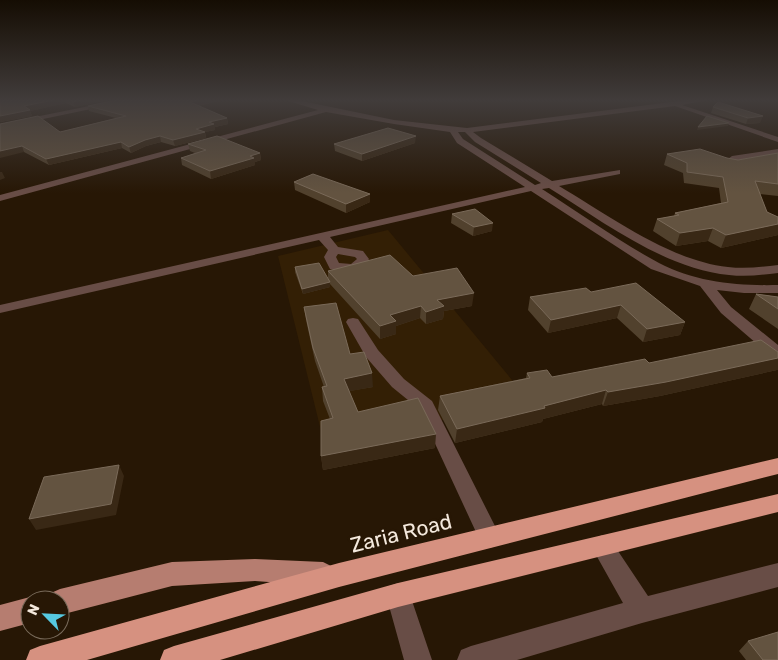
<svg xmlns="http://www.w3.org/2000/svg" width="778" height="660" font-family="Rubik,sans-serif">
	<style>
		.built { fill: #331f05 }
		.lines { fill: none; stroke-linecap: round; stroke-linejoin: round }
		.minor { fill: #684d46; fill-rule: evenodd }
		.major { fill: #b67d70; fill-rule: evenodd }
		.highway { fill: #d69180; fill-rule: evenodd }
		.wall { fill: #51412d }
		.shaded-wall { fill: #392815 }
		.building { fill: #635340; stroke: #7a6a59 }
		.labels { text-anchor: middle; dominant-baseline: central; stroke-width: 5; stroke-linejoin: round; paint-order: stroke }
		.near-street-label { font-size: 21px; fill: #f4e9dd; stroke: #271705 }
	</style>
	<rect width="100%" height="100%" fill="#271705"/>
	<path class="built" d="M388,230L531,403L324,443L278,256Z"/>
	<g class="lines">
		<path class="minor" d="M119,100H134L0,128V124Z
			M285,100H297L394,120L467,128L687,100H708L682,105L778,137V142L675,106L473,132L481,138L552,181L620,170V174L559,186C608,215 670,261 728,267C745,269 761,267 778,265V273C761,275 746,277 729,275C665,269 602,221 549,188L542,189C580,213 618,241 659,263C695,282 737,286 778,285V293H744L717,290L731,307L778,345V358L772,357L721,313L700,286L651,269L531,191L330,237L338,247L363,251L369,259C361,275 345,273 330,269L324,257L328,250L319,240L0,313V305L525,187L457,143L450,132L394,124L326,112L0,201V195L318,110ZM458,132H465L475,142L541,183L535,185L463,139ZM338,254L355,257L357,259L351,264L339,263L336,257Z
			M778,149V155L732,162L728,159L732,156Z
			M353,318L358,319L378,350L404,379L432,401L501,538L498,545L490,548L482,545L419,409L392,387L366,357L346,322L348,319Z
			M602,535L610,539L648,596L778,563V587L642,623L517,660H457L461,650L471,646L623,603L591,546L594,539Z
			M398,583L407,586L432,660H404L386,595L389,586Z"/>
		<path class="major" d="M255,559L323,562L331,566L335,574L331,582L323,586L255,581L172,586L60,615V600H48L51,593L60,589L172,562Z
			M30,597L36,600H30V623L0,631V605Z"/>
		<path class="highway" d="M778,458V474L339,587L87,660H26L30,650L40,646L339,563Z
			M778,494V512L398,607L220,660H160L164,650L174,646L398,583Z"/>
	</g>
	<path class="wall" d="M0,100H108L75,107L66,103L30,111L32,116L0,122Z
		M116,100H222L199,106L227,118L228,124L215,127V130L205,132L206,138L175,146L161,142L146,146L131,153L122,148L49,165L24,152L0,124L60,132L116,118L89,111L88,106Z
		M718,102L760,123L746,124L711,113L713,107Z
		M415,143L362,161L335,151L334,144Z
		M188,144L260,153L261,160L255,162V165L211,179L182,165L181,158L195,153L190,151Z
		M778,153V196L760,194L767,212L778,217V235L721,248L708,241L676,246L653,231L657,219L674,216L675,213L721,203L719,188L684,183L683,173L664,165L667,154L738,160Z
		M294,182L370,194V202L346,213L295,190Z
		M452,214L492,231L473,236L451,223Z
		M295,267L328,280V271L413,276L472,306L444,311L443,319L426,324L420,318L396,326V334L380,339L330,284V287L303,294L295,272Z
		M591,292L685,322L680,335L643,342L617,318L548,333L528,310L530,297Z
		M756,294L778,297V329L749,309Z
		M304,307L350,354L373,387L349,391L358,412L435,448L323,470L321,456L330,419L323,401L322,387H324L315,361L306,320Z
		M778,352V369L777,370L660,396L603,406L602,404L543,419L542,422L455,443L438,410L440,396L526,378L527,373L552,377Z
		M748,641L778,660H746L739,651Z"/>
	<path class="shaded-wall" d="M54,100H65L66,103L30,111L32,116L0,122V116L24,106Z
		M81,100H108L75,107L73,102Z
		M199,100H222L192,107L190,102Z
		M763,116L760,123L746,124L748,118Z
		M227,118L228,124L215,127V130L205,132L206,138L175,146L173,140L209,122Z
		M729,123L728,126L697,130L698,127Z
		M160,136L161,142L146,146L131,153L129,147L145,140Z
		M416,136L415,143L362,161V154Z
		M121,142L122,148L49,165L46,159Z
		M22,146L24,152L0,158V151Z
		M260,153L261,160L255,162V165L211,179L210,171Z
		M0,172H2L5,178L0,180Z
		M370,194V202L346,213V204Z
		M493,223L492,231L473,236L474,227Z
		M778,224V235L721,248L726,235Z
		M713,228L708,241L676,246L680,233Z
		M330,282V287L303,294L302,289Z
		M474,293L472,306L444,311L443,319L426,324V312L437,300Z
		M621,305L617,318L548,333L551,320Z
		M421,306L420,318L396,326V334L380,339V326L390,315Z
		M685,322L680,335L643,342L647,329Z
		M778,358V369L777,370L660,396L603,406L608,392Z
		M372,373L373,387L345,392L344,379Z
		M606,390L602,404L543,419L542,422L455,443L457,429Z
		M436,434L435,448L323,470L321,456Z
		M119,465L124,476L116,515L36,530L29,519Z"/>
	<path class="building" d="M0,100H54L24,106L30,110L0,116Z
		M70,100H81L73,102Z
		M116,100H199L190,102L227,118L209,122L214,124L196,129L205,132L173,140L160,136L145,140L129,147L121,142L46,159L22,146L0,151V124L38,116L60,132L126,116L88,106Z
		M718,102L763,116L748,118L713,107Z
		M707,116L729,123L698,127Z
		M388,128L416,136L362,154L334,144Z
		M217,136L260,153L250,156L254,158L210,171L181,158L206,150L188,144Z
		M700,149L727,158L738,160L778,153V184L755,181L767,212L778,217V224L726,235L713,228L680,233L657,219L679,215L675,213L728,202L723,177L687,172V163L667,154Z
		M313,174L370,194L346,204L294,182Z
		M475,209L493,223L474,227L452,214Z
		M390,255L413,276L457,268L474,293L437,300L444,306L426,312L421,306L390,315L396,321L380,326L328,271Z
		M319,263L330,282L302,289L295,267Z
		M636,283L685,322L647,329L621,305L551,320L530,297L586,288L591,292Z
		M756,294L778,297V309Z
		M336,303L350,354L364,352L372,373L344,379L358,412L418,398L436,434L321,456V421L333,418L322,387L327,386L313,348L304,307Z
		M761,340L778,352V358L666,382L608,392L606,390L544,406L545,408L457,429L440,396L530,378L527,373L547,370L552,377L645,359L649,363Z
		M119,465L111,504L29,519L44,477Z
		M778,632V660H763L748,641Z"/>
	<linearGradient id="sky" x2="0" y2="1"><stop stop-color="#150d03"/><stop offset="0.52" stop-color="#413c3b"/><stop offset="1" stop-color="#413c3b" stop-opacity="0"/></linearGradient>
	<rect width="778" height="193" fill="url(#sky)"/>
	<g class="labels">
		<g class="near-street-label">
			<text transform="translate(401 533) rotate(-14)">Zaria Road</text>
		</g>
	</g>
	<g transform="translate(45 615) rotate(294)"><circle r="24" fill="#271705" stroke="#796b5b"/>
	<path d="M0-4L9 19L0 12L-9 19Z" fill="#56c9e1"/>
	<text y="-8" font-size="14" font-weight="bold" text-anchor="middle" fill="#f4e9dd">N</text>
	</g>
</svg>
